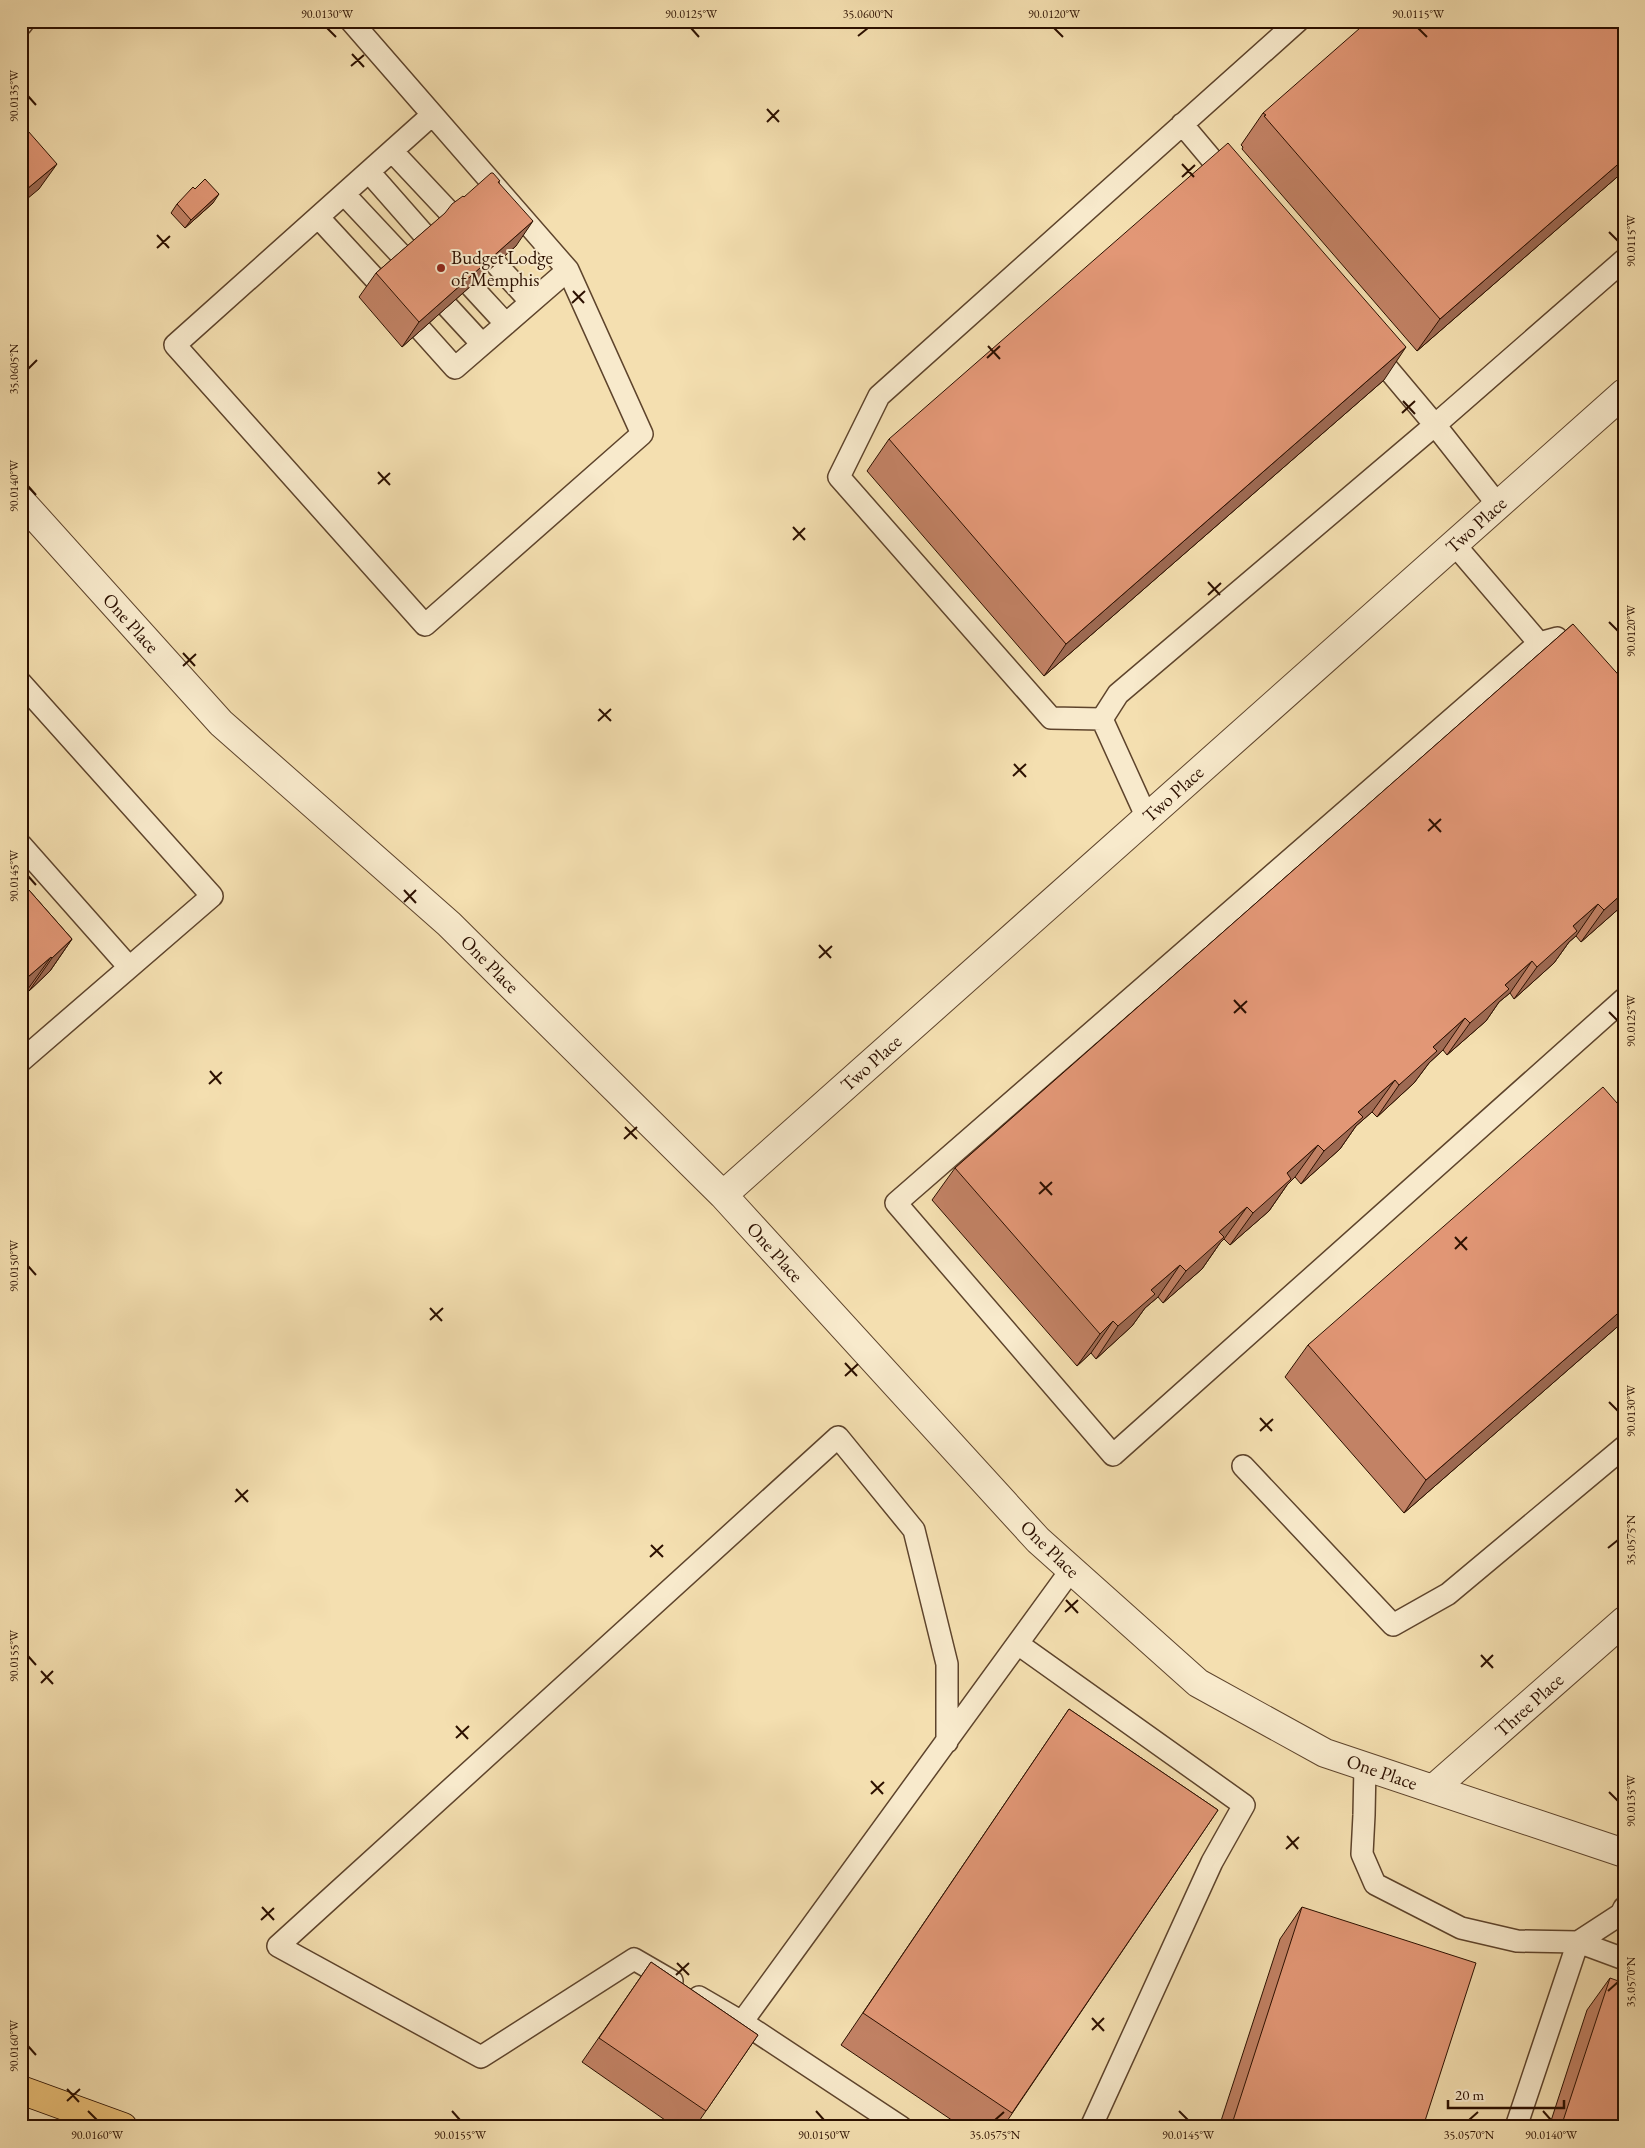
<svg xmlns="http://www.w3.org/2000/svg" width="1645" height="2148" font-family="'EB Garamond',serif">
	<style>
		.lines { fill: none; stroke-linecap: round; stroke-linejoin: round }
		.service-casing { stroke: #5e442c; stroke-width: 24 }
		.minor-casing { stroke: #5e442c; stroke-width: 30 }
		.motorway-casing { stroke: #2c1000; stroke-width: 30 }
		.service { stroke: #f8eacc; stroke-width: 21 }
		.minor { stroke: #f8eacc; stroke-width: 28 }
		.motorway { stroke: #eac078; stroke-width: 28 }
		.wall { fill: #c28265; stroke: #2c1000 }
		.shaded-wall { fill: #9e6a53; stroke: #2c1000 }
		.building { fill: #e29776; stroke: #2c1000 }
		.ticks { fill: none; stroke: #2c1000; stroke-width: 2 }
		.poi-dot { fill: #8f2418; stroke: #f8eacc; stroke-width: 2 }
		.labels { text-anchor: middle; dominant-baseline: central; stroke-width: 4; stroke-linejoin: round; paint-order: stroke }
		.poi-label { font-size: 19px; fill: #2c1000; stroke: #f8eacc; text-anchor: start }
		.street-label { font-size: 19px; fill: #2c1000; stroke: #f8eacc }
		.neatline { fill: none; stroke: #2c1000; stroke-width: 2 }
		.ticks-label { font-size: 12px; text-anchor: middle; fill: #2c1000 }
	</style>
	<rect width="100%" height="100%" fill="#f4dfb0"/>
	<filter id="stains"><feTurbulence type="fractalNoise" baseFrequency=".004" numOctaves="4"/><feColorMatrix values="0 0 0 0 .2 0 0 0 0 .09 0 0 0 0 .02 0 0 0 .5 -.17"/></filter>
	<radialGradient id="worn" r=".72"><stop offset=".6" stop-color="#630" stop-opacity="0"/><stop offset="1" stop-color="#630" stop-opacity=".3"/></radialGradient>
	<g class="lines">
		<g class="service-casing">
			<path id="service" d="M351,21L568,270L642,434L425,625L175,345L432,115
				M21,25L24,21
				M1182,124L1230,181
				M392,151L453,216
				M369,172L427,238
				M344,194L404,258
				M318,217L377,281
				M496,264L531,302
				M471,286L506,324
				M447,306L482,344
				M421,330L455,368L568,270
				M1498,505L1435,425L1624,260
				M1455,545L1539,643
				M1577,660L1557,638L1539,643L896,1203L1113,1455L1624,999
				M21,683L212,896L21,1061
				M1102,719L1051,718L839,477L879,396L1298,21
				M1147,818L1102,719L1118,694L1435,425L1372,350
				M21,845L129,967
				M1243,1466L1393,1625L1448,1594L1624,1447
				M1018,1644L1244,1805L1212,1862L1091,2127
				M1365,1766L1364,1815L1362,1854L1375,1884L1461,1928L1517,1941L1578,1942L1621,1914L1624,1908
				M672,1981L634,1959L481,2057L278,1946L838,1437L914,1530L947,1664V1742
				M699,1997L742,2022L1071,1570
				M742,2022L901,2127
				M1516,2127L1578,1942L1624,1959"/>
		</g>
		<g class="minor-casing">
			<path id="minor" d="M21,501L221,723L449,924L723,1195L1038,1540L1198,1683L1325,1753L1624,1853
				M723,1195L1624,393
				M1433,1789L1624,1621"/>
		</g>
		<g class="motorway-casing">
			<path id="motorway" d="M21,2090L123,2127"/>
		</g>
		<use href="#service" class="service"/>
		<use href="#minor" class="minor"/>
		<use href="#motorway" class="motorway"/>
	</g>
	<path class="wall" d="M1263,113L1624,171L1417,351L1242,149L1243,147L1241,145Z
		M499,182L516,246L402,347L359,297L376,273L464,197Z
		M195,189L213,203L185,228L171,213L177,204Z
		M1384,380L1044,676L867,471L889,439Z
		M1573,624L1623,905L1581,942L1576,936L1569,942L1554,963L1514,999L1510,993L1499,1002L1486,1021L1447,1055L1443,1050L1429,1063L1414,1083L1377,1117L1372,1112L1356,1126L1340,1149L1301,1184L1295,1177L1287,1185L1269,1211L1230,1245L1224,1239L1220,1243L1202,1269L1163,1303L1158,1297L1145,1308L1132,1326L1096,1359L1091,1353L1077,1366L932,1200L955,1168Z
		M21,881L72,939L50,971L29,991L28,989Z
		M1624,1111V1321L1404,1513L1285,1377L1308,1345Z
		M1069,1709L1218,1810L1003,2127H962L841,2045Z
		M1302,1907L1423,2127H1219L1280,1939Z
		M651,1962L758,2035L695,2127H675L582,2062Z
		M1610,1978L1624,2127H1549L1587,2010Z"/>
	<path class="shaded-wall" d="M1624,159V171L1417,351L1440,319Z
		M57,164L39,189L21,204V194Z
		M219,194L213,203L185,228L191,220Z
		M533,221L516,246L402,347L419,322Z
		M1406,347L1384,380L1044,676L1066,644Z
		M1624,892V903L1623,905L1581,942L1604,910Z
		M1598,904L1576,936L1569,942L1554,963L1514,999L1537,967L1573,926Z
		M72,939L50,971L29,991L52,958Z
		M51,957L28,989L21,995V983Z
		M1532,961L1510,993L1499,1002L1486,1021L1447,1055L1470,1023L1505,985Z
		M1465,1018L1443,1050L1429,1063L1414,1083L1377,1117L1399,1085L1433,1047Z
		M1395,1080L1372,1112L1356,1126L1340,1149L1301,1184L1324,1151L1358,1112Z
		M1318,1145L1295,1177L1287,1185L1269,1211L1230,1245L1253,1213L1287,1173Z
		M1247,1207L1224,1239L1220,1243L1202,1269L1163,1303L1186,1271L1219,1232Z
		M1180,1265L1158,1297L1145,1308L1132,1326L1096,1359L1118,1326L1151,1290Z
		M1624,1308V1321L1404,1513L1426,1480Z
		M1113,1321L1091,1353L1077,1366L1100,1334Z"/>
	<path class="building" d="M1368,21H1624V159L1440,319L1264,116L1266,115L1263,113Z
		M21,123L57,164L21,194Z
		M1228,143L1406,347L1066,644L889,439Z
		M491,173H493L500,181L498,182L533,221L419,322L376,273L445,213L452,204L463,196L464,197Z
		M205,179L219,194L191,220L177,204L193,187L195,189Z
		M1573,624L1624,681V892L1604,910L1598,904L1573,926L1577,931L1537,967L1532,961L1505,985L1509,989L1470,1023L1465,1018L1433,1047L1437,1051L1399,1085L1395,1080L1358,1112L1363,1117L1324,1151L1318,1145L1287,1173L1291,1179L1253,1213L1247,1207L1219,1232L1224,1237L1186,1271L1180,1265L1151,1290L1155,1294L1118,1326L1113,1321L1100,1334L955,1168Z
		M21,881L72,939L52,958L51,957L21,983Z
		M1603,1087L1624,1111V1308L1426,1480L1308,1345Z
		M1069,1709L1218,1810L1012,2113L863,2013Z
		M1302,1907L1476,1963L1423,2127H1231Z
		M651,1962L758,2035L706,2111L599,2038Z
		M1610,1978L1624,1983V2127H1561Z"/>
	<path class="ticks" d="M327,28L336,37M691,28L699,37M1054,28L1063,37M1418,28L1427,37M858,36L868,28M352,54L364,67M351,66L364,55M28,96L36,105M767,109L779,122M767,122L779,110M1182,164L1194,177M1182,177L1195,165M1609,232L1618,241M157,235L169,248M157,248L170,236M573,291L584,303M572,303L585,291M988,346L1000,359M987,358L1000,346M28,369L37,360M1403,401L1415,414M1402,413L1415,401M378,472L390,485M378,484L390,473M28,486L36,495M793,527L805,540M793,540L805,528M1208,582L1220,595M1208,595L1221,583M1609,622L1618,631M183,653L195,666M183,666L196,654M599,709L611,721M598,721L611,709M1014,764L1026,777M1013,776L1026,764M1429,819L1441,832M1428,831L1441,819M28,876L36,885M404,890L416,903M404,902L416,890M819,945L831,958M819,958L832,946M1234,1000L1246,1013M1609,1012L1618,1021M1234,1013L1247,1001M210,1071L221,1084M209,1084L222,1072M625,1127L637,1139M624,1139L637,1127M1040,1182L1052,1195M1039,1194L1052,1182M1455,1237L1467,1250M1455,1249L1467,1237M28,1266L36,1275M430,1308L442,1321M430,1320L443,1308M845,1363L857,1376M845,1376L858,1364M1609,1402L1618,1411M1260,1418L1272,1431M1260,1431L1273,1419M236,1489L248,1502M235,1502L248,1490M651,1545L663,1557M1608,1548L1618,1540M650,1557L663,1545M1066,1600L1078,1613M1065,1612L1078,1600M1481,1655L1493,1668M28,1656L36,1665M1481,1667L1493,1655M41,1671L53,1684M41,1683L53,1671M456,1726L468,1739M456,1738L469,1726M871,1781L883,1794M1609,1792L1618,1801M871,1794L884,1782M1287,1836L1298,1849M1286,1849L1299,1837M262,1907L274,1920M261,1920L274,1908M677,1963L689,1975M676,1975L689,1963M1608,1991L1618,1982M1092,2018L1104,2031M1092,2030L1104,2018M28,2046L36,2055M67,2089L79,2102M67,2101L80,2089M88,2111L97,2120M452,2111L460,2120M816,2111L824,2120M1179,2111L1188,2120M1543,2111L1551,2120M995,2120L1004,2112M1469,2120L1478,2112"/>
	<circle class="poi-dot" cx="441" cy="268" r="5"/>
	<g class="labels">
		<g class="poi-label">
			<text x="451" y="257">Budget Lodge<tspan x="451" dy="22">of Memphis</tspan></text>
		</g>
		<g class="street-label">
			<text transform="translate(1476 525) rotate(-42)">Two Place</text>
			<text transform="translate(131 623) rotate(48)">One Place</text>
			<text transform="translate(1173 794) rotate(-42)">Two Place</text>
			<text transform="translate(490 964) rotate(45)">One Place</text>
			<text transform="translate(871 1063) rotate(-42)">Two Place</text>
			<text transform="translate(775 1252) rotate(48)">One Place</text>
			<text transform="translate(1050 1549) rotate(44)">One Place</text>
			<text transform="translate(1529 1705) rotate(-42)">Three Place</text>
			<text transform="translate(1382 1772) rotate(19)">One Place</text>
		</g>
	</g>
	<rect width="1645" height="2148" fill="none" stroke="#f4dfb0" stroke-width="55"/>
	<path d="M1448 2100v8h116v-8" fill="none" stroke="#2c1000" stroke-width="2.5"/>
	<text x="1455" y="2100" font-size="15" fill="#2c1000" stroke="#f8eacc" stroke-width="4" paint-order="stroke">20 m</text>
	<rect x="28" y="28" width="1590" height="2092" class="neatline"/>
	<g class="ticks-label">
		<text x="327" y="18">90.0130°W</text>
		<text x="691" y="18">90.0125°W</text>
		<text x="868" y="18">35.0600°N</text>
		<text x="1054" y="18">90.0120°W</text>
		<text x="1418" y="18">90.0115°W</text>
		<text transform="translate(14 96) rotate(-90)" y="4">90.0135°W</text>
		<text transform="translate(1631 241) rotate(-90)" y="4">90.0115°W</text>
		<text transform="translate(14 369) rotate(-90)" y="4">35.0605°N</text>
		<text transform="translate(14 486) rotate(-90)" y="4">90.0140°W</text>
		<text transform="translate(1631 631) rotate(-90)" y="4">90.0120°W</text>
		<text transform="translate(14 876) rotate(-90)" y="4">90.0145°W</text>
		<text transform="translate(1631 1021) rotate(-90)" y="4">90.0125°W</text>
		<text transform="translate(14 1266) rotate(-90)" y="4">90.0150°W</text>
		<text transform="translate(1631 1411) rotate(-90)" y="4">90.0130°W</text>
		<text transform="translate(1631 1540) rotate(-90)" y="4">35.0575°N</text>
		<text transform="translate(14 1656) rotate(-90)" y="4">90.0155°W</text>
		<text transform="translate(1631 1801) rotate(-90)" y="4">90.0135°W</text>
		<text transform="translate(1631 1982) rotate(-90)" y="4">35.0570°N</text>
		<text transform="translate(14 2046) rotate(-90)" y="4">90.0160°W</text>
		<text x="97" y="2139">90.0160°W</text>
		<text x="460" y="2139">90.0155°W</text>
		<text x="824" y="2139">90.0150°W</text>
		<text x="995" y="2139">35.0575°N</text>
		<text x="1188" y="2139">90.0145°W</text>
		<text x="1469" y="2139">35.0570°N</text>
		<text x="1551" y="2139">90.0140°W</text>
	</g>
	<rect width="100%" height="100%" filter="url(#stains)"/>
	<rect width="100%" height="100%" fill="url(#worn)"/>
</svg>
